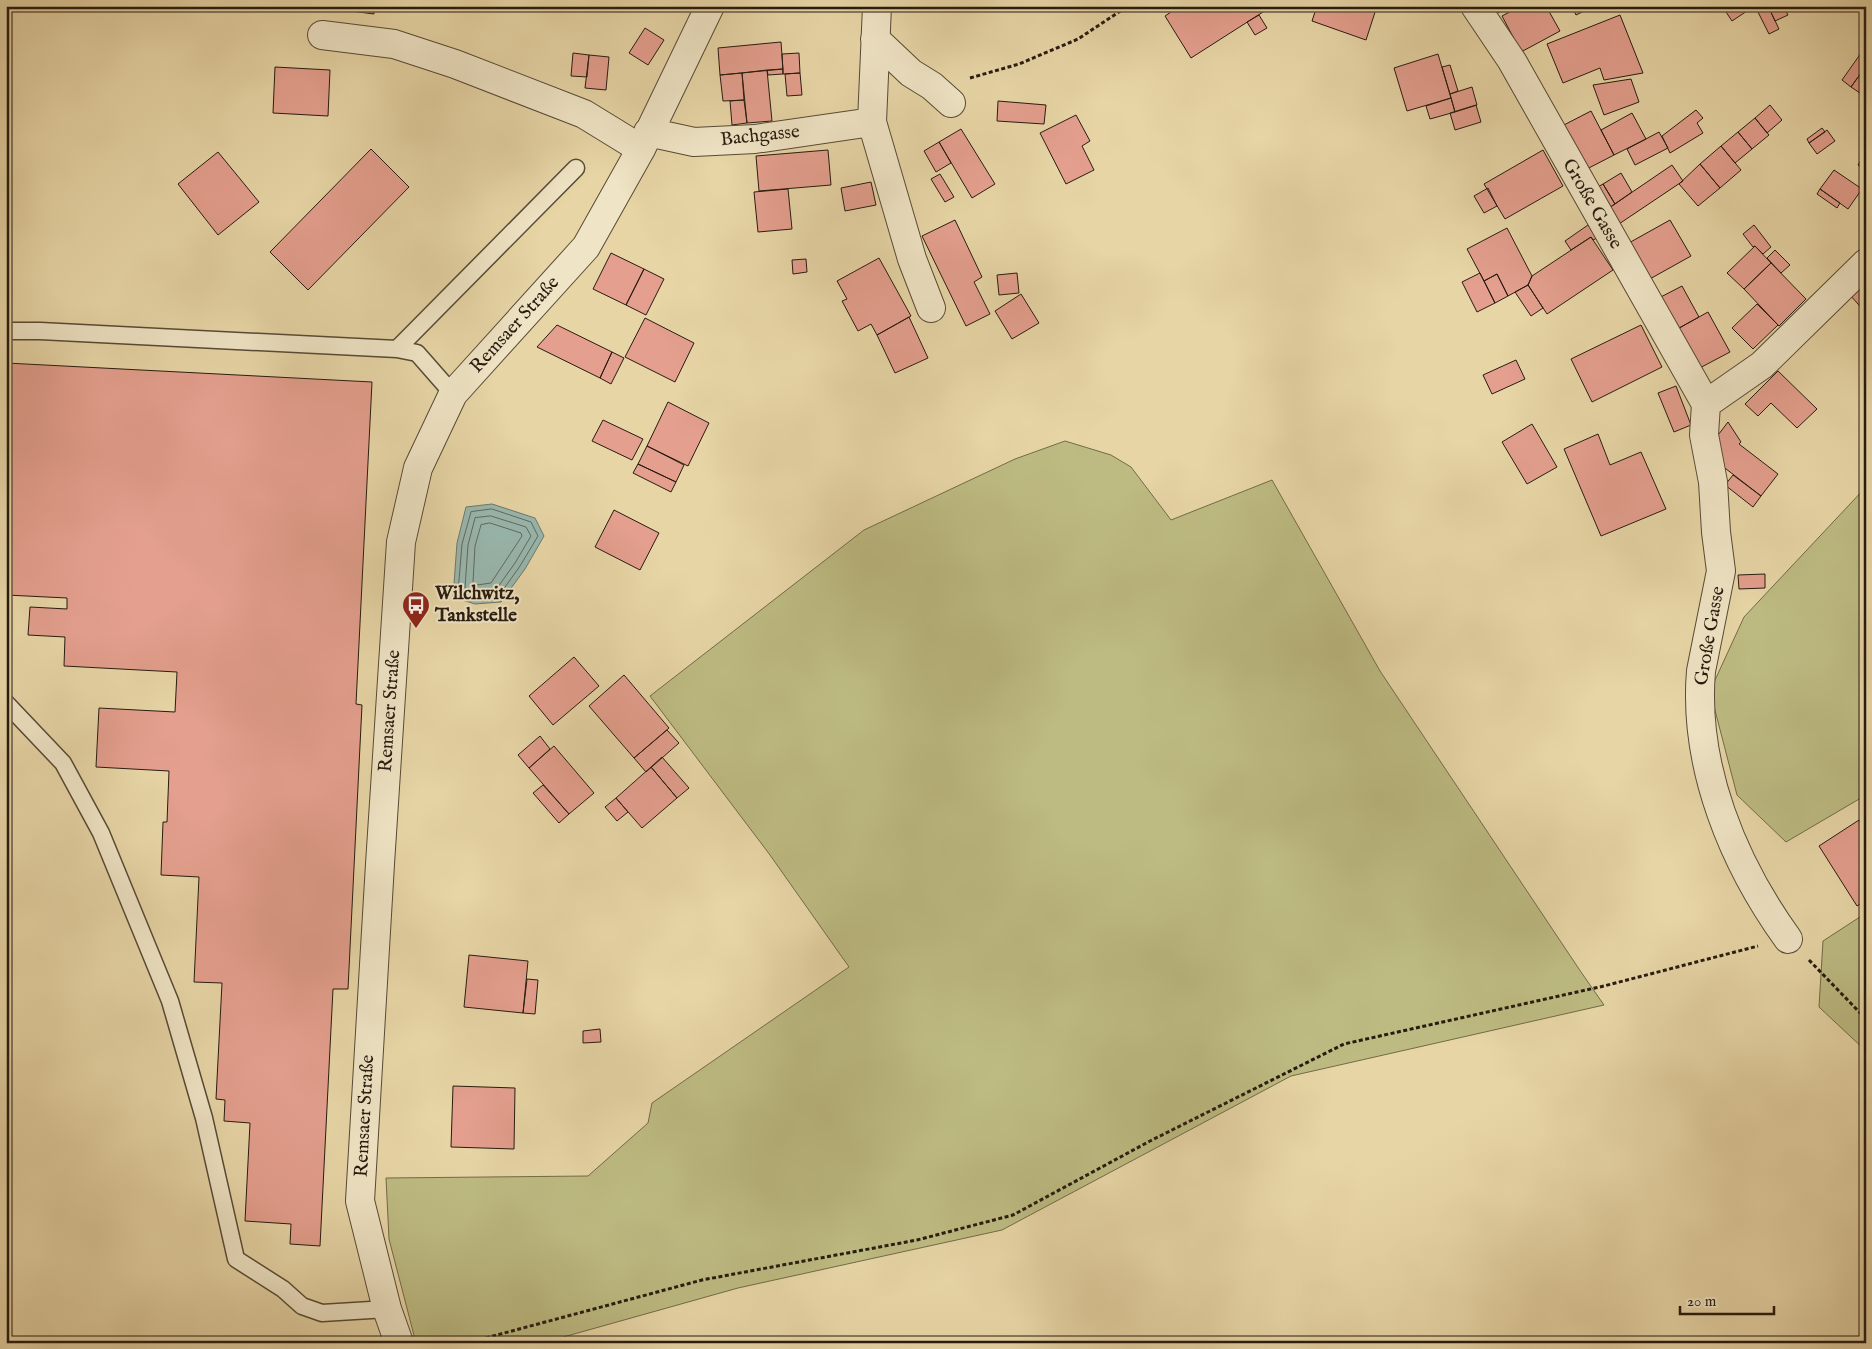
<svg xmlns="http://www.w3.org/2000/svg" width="1872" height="1349" font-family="'IM FELL English',serif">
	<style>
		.green { fill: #bdbb82; stroke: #726b48 }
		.water { fill: #98b7ae; stroke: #6b796e }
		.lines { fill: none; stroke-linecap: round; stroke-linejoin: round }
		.shore { stroke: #60695e; stroke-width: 1 }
		.building { fill: #e49f8e; stroke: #271b0f }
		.lane-casing { stroke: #574a35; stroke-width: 19 }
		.street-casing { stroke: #574a35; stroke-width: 30 }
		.path { stroke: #271b0f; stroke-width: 3; stroke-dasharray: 4 2.5; stroke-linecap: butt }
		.lane { stroke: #efe4c5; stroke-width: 16 }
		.street { stroke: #efe4c5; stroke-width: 28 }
		.labels { text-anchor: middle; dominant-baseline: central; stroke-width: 4; stroke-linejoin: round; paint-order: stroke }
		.street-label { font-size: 19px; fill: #271b0f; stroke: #efe4c5 }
		.poi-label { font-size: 19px; font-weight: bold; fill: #271b0f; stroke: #efe4c5; text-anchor: start }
	</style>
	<rect width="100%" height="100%" fill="#e7d5a6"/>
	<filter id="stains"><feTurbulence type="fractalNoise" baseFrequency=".004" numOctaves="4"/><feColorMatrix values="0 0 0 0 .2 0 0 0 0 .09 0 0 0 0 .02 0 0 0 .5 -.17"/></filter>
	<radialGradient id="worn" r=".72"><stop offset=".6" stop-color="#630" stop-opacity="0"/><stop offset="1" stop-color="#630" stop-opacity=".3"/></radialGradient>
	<path class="green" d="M1065,441L1111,455L1131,467L1171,520L1272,480L1380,671L1581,972L1604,1005L1291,1076L1002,1230L738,1288L542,1343H416L389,1239L386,1178L588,1176L648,1123L652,1103L849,967L770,855L650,696L864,530L1015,459Z
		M1866,487V795L1786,842L1737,795L1710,691L1744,617Z
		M1866,913V1051L1819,1007L1823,941Z"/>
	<path class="water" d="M492,504L535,518L544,536L525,569L501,602L475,604L453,597L457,543L466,507Z"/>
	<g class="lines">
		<path class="shore" d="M492,509L531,522L538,536L520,566L498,597L475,599L458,592L462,544L471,512Z
			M491,516L526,527L531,536L515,563L495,591L476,593L465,588L468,545L475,518Z
			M490,523L521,533L522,536L491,583L477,585L473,582L475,546L481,525Z"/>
	</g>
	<path class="building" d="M328,6H374V14L328,8Z
		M1180,6H1260L1263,12L1191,58L1165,16Z
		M1317,6H1377L1366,40L1312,21Z
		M1488,6H1509L1493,16Z
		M1521,6H1546L1560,31L1521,52L1502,16Z
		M1572,6H1594L1576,15Z
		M1722,6H1749L1750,9L1732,21Z
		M1760,6H1768L1779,29L1769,34L1756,8Z
		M1768,6H1783L1788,15L1775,21Z
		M1259,15L1267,28L1255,35L1247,22Z
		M1620,15L1643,73L1604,80L1600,68L1563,83L1547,44Z
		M645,28L664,40L648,65L629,53Z
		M781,42L783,69L720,75L718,48Z
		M1866,46V66L1851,87L1842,80Z
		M573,53L589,55L587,77L571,76Z
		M799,53L800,73L783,74L782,54Z
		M1438,54L1451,98L1407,111L1394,68Z
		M589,55L609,57L606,90L585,88Z
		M1450,65L1458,91L1450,94L1442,67Z
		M1866,66V97L1851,87Z
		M275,67L330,70L328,116L273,113Z
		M783,69V74L768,75L767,70Z
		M767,70L772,121L747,123L742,73Z
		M742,73L744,100L723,101L720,75Z
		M800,73L802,95L787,96L785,74Z
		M1631,79L1639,102L1604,115L1593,85Z
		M1472,87L1477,105L1455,112L1450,94Z
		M1451,98L1455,112L1430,119L1426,106Z
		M744,100L747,123L732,125L730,101Z
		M998,101L1046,105L1044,124L997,121Z
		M1476,105L1481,122L1455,130L1450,113Z
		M1770,105L1782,120L1767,133L1755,118Z
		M1696,110L1703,118L1697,123L1703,133L1670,153L1662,136Z
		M1591,111L1614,155L1583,171L1560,127Z
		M1632,113L1646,139L1614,155L1601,130Z
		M1076,115L1090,141L1082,146L1094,170L1066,184L1040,133Z
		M1755,118L1769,135L1752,149L1738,132Z
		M1822,128L1825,132L1809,143L1807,139Z
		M961,129L995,184L972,198L939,142Z
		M1827,130L1835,141L1817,154L1809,143Z
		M1659,132L1668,148L1635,165L1627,149Z
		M1738,132L1752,149L1735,163L1721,146Z
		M939,142L951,163L936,172L924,151Z
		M1721,146L1741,170L1720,188L1700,164Z
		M371,149L409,187L308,290L270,252Z
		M828,150L831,185L759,191L756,156Z
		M1543,150L1563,186L1505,219L1484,184Z
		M218,152L259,202L218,235L178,184Z
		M1866,152V169L1865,170L1858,165Z
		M1700,164L1720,188L1698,206L1679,184Z
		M1672,165L1683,181L1610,230L1600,214Z
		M1834,170L1862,189L1848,209L1820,189Z
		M1621,173L1632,192L1615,204L1603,184Z
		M940,174L954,197L945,202L931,179Z
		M871,182L876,205L845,211L841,188Z
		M1603,184L1615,204L1600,214L1587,193Z
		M1488,188L1497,206L1484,213L1474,196Z
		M788,189L792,229L758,232L754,192Z
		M1820,189L1840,203L1837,208L1817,194Z
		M955,220L982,277L974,282L990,314L966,326L922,236Z
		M1670,220L1691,256L1648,280L1627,244Z
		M1588,225L1597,238L1593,240L1591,237L1571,250L1565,241Z
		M1754,225L1771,247L1763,254L1755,246L1753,247L1743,234Z
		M1507,228L1532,276L1528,285L1508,296L1497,274L1484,281L1467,249Z
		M1591,237L1613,270L1547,314L1528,285L1532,276Z
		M1755,246L1771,263L1744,289L1727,273Z
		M1775,250L1790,265L1781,273L1767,258Z
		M611,253L644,269L626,305L593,289Z
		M879,258L911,316L877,335L871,324L858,331L842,301L847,299L837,281Z
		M806,259L807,272L793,274L792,260Z
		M1771,263L1806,299L1779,326L1744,289Z
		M644,269L664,279L646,315L626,305Z
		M1017,273L1019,293L999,295L997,275Z
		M1480,273L1495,303L1477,312L1462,282Z
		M1497,274L1508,296L1495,303L1484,281Z
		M1866,281V313L1850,295Z
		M1528,285L1543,308L1531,316L1515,292Z
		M1682,286L1699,317L1672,332L1655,300Z
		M1021,294L1039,323L1012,339L995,311Z
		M1757,304L1778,325L1753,349L1732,328Z
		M1708,312L1730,352L1694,371L1672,332Z
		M909,317L928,358L895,373L877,335Z
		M645,318L694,343L675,382L625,357Z
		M557,325L612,352L600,378L537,347Z
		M1641,325L1662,367L1592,402L1571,359Z
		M612,352L624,358L611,384L600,378Z
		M1516,360L1525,379L1492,394L1483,375Z
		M6,363L372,382L356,704L362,705L348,989H333L320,1246L290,1244L291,1224L245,1221L250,1123L224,1121L225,1100L216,1099L222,983L194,982L199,877L161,875L163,822H167L169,771L96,767L99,708L175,712L177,672L64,666L65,637L28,635L30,607L67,609V598L6,595Z
		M1778,371L1817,409L1797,428L1771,403L1758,416L1745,404Z
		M1676,386L1691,425L1674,432L1658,393Z
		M668,402L709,423L688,466L647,446Z
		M603,420L643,439L632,460L592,441Z
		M1728,422L1741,442L1739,444L1778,474L1761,496L1721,465L1712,443Z
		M1532,424L1557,467L1527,484L1502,442Z
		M1598,434L1610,465L1641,452L1666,509L1601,536L1564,449Z
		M647,446L684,465L676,482L638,464Z
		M638,464L676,482L671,492L633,473Z
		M1733,475L1761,496L1753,507L1725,485Z
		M614,510L659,533L640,570L595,547Z
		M1765,574V588L1739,589L1738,575Z
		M574,657L599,686L553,725L529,696Z
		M624,675L669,728L634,758L589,706Z
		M667,730L679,743L646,772L634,758Z
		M540,736L550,749L529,768L518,755Z
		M554,746L594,793L569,814L529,768Z
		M662,757L689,788L677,798L651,767Z
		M651,767L677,798L642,828L616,798Z
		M543,785L569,814L559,823L533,793Z
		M616,798L628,812L617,821L605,807Z
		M1859,820L1866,830V900L1857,906L1819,846Z
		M469,955L528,961L523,1013L464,1007Z
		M527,979L538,980L535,1014L523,1013Z
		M600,1029L601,1042L583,1043V1031Z
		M453,1086L515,1088L514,1149L451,1147Z"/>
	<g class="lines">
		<g class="lane-casing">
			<path id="lane" d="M6,331H40L397,349L417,353L453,394
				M397,349L576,168
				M6,703L63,763L101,833L170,1001L204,1118L236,1259L283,1289L302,1306L322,1313L387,1309"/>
		</g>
		<g class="street-casing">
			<path id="street" d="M877,6L872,122L912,259L931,308
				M1475,6L1512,61L1706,404L1704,435L1713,482L1716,532L1721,571L1701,671C1693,766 1733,863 1788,939
				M322,35L394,44L455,64L584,114L641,149
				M875,39L911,73L932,86L951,103
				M648,132L694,142L755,139L872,122
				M1706,404L1762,365L1866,263
				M399,1343L387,1309L360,1201L380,864L401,542L418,468L453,394L586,247L641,149L710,6"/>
		</g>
		<path class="path" d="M970,78L1019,64L1078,39L1128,6
			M1809,960L1866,1019
			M467,1343L702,1280L917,1240L1013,1215L1150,1141L1344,1044L1604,986L1758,946"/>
		<use href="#lane" class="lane"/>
		<use href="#street" class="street"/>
	</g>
	<defs>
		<g id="bus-pin" transform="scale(1.4375)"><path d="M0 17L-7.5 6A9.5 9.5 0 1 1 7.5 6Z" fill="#8f2418" stroke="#efe4c5"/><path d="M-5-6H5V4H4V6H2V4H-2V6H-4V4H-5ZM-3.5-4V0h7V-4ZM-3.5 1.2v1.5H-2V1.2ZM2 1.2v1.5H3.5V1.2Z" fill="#fff"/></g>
	</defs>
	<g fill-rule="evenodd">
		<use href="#bus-pin" x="416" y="605"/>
	</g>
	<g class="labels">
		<g class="street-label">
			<text transform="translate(760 136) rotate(-6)">Bachgasse</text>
			<text transform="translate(1592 204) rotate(60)">Große Gasse</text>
			<text transform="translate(515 325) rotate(-48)">Remsaer Straße</text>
			<text transform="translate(1710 636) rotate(-80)">Große Gasse</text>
			<text transform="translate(390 711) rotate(-86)">Remsaer Straße</text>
			<text transform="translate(365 1116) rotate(-87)">Remsaer Straße</text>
		</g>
		<g class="poi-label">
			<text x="435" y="594">Wilchwitz,<tspan x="435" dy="22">Tankstelle</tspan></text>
		</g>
	</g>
	<rect width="1872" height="1349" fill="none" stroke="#e7d5a6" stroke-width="25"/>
	<rect x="8" y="8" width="1857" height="1334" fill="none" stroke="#271b0f" stroke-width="2.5"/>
	<rect x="12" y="12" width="1847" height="1324" fill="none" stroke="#271b0f"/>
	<path d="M1680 1306v8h94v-8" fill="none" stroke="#271b0f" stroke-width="2.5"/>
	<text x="1687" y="1306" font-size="15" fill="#271b0f" stroke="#efe4c5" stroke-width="4" paint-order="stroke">20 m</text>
	<rect width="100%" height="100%" filter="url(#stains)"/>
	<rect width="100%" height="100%" fill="url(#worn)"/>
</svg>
